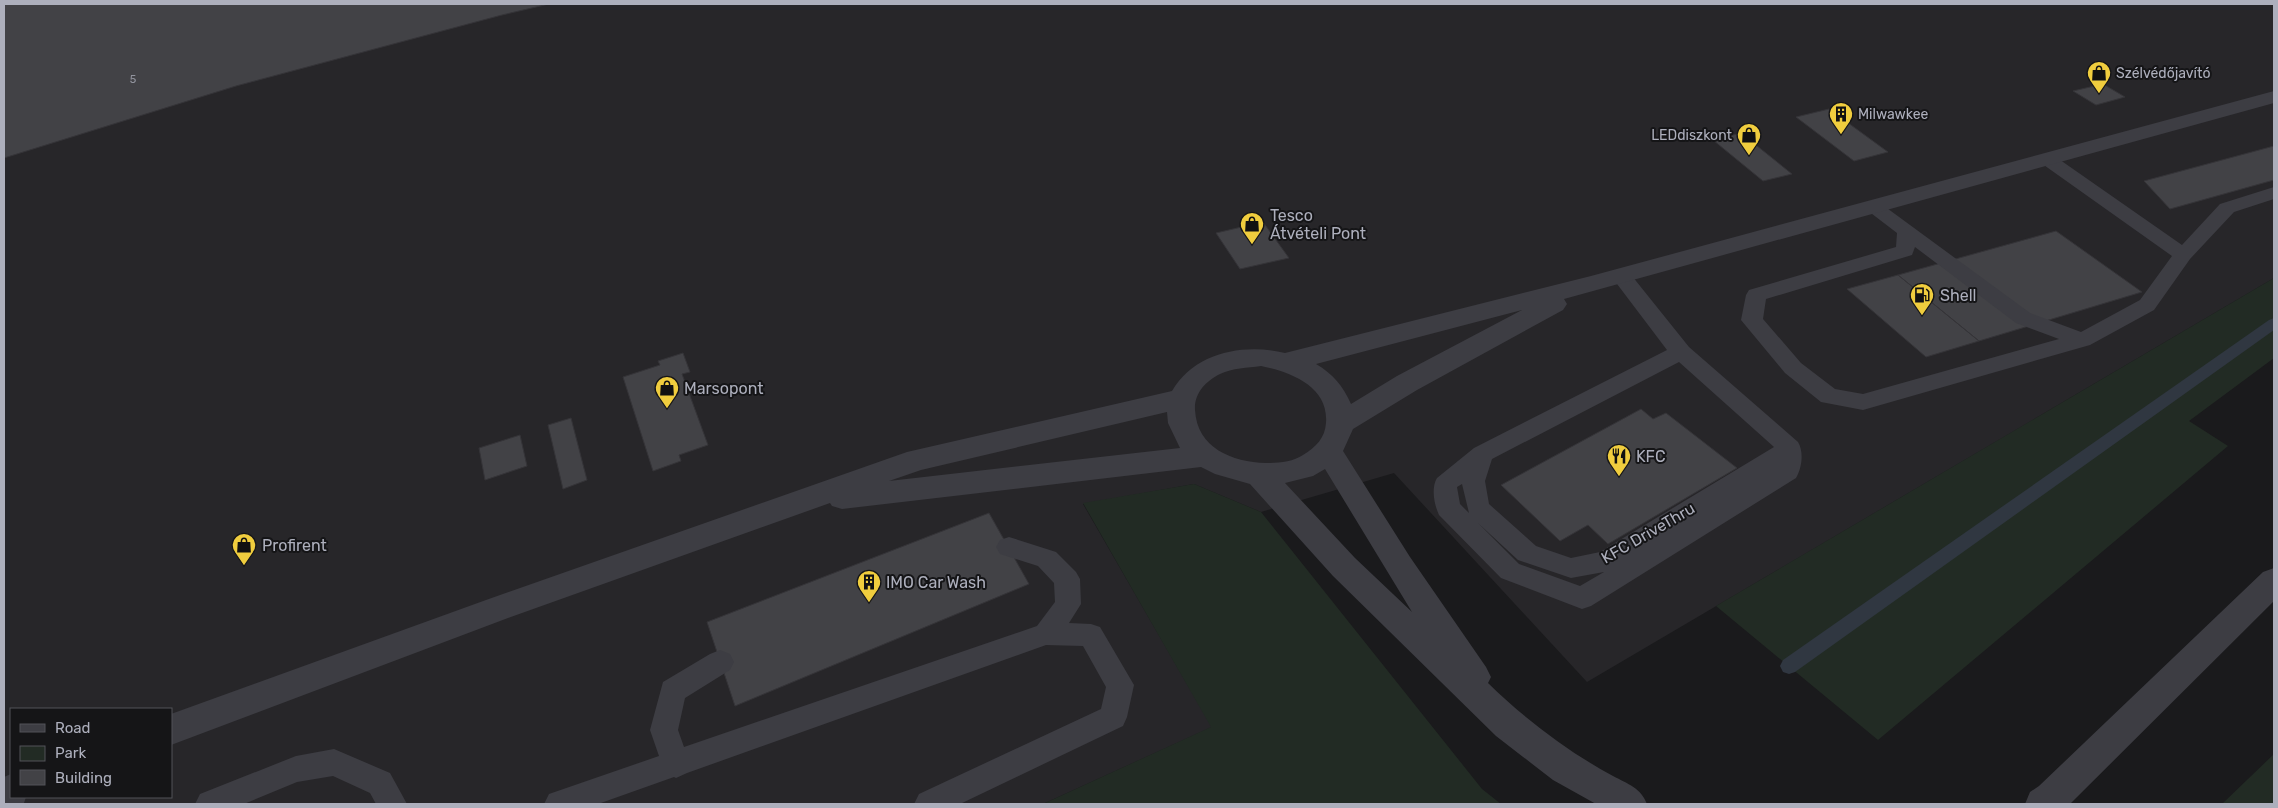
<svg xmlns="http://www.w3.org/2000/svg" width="2278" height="808" font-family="Rubik,sans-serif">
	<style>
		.built { fill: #272629; fill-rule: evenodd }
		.green { fill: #222b24 }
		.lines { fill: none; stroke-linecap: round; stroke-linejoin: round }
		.stream { fill: #303741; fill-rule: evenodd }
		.building { fill: #424246; stroke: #353438 }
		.lane { fill: #3d3d43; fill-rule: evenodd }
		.street { fill: #3d3d43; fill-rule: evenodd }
		.labels { text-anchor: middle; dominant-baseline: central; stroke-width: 4; stroke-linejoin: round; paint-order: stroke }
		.far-number-label { font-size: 11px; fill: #92949e }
		.far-poi-label { font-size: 14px; fill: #adafbc; stroke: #151517; text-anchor: start }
		.poi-label { font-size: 16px; fill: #adafbc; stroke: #151517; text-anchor: start }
		.street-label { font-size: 16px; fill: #adafbc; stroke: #151517 }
	</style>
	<rect width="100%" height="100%" fill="#1a1a1c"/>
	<path class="built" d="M4,4H2274V278L1587,682L1394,473L1261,512L1194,484L1083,504L1212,727L1043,804H4ZM11,709H171V797H11Z"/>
	<path class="green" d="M2274,278V358L2189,421L2228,446L1878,740L1716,606Z
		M1194,484L1261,512L1482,789L1501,804H1043L1211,727L1083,503Z
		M2274,754V804H2222Z"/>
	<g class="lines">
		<path class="stream" d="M2274,318V330L1795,672L1789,674L1783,672L1780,666L1783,660L2269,320Z"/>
	</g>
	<path class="building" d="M4,4H549L502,15L236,86L4,158Z
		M2103,84L2125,97L2096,105L2073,91Z
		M1829,109L1888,152L1854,161L1796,117Z
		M1741,133L1792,174L1763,181L1713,140Z
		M2274,146V180L2170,209L2144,181Z
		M1263,222L1289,258L1240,269L1216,233Z
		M2056,231L2142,292L1979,341L1898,275Z
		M1898,275L1979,341L1926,357L1847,289Z
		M683,353L690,372L682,374L708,445L679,455L681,461L653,471L623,377L660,365L658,361Z
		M1641,409L1653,419L1666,413L1737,468L1608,544L1588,525L1560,541L1501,485Z
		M571,418L587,480L563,489L548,425Z
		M520,435L527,466L485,480L479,448Z
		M989,513L1029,584L735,706L707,622Z"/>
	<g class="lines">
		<path class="lane" d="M2047,154L2053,155L2182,245L2220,204L2274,187V199L2234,212L2190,259L2154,310L2090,345L1863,410L1821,402L1785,373L1741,320L1746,295L1749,290L1896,247L1897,233L1863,207L1866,203L1873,201L1880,203L2030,313L2081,332L2140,300L2172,256L2041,163L2038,159L2041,155ZM1915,247L2016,323L2059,339L1863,394L1835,389L1801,363L1763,319L1766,299L1912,255Z
			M1621,269L1628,271L1689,347L1798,442C1804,452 1802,468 1796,478L1591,606L1582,609L1501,578L1439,515C1434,504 1431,488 1437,478L1474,448L1667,350L1611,276L1614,271ZM1679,362L1774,447L1600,552L1571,558L1536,546L1489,504L1485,481L1492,459ZM1462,484L1469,513L1460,504L1457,487ZM1478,523L1518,560L1571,578L1604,572L1580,586L1519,564Z
			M1009,537L1056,552L1076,572L1080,579L1081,604L1069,623L1091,624L1100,627L1134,685L1127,717L1123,726L960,804H914L919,794L1101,709L1106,687L1083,646L1046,645L687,773L676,778L674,777L598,804H544L549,794L659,756L650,730L663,682L710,654L720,650L730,654L734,662L730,670L685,698L678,730L684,747L1037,626L1055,602L1054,583L1038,566L1000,554L996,547L1000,540Z
			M334,749L390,773L407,804H376L370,793L333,776L297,782L244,804H195L200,794L296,756Z"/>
		<path class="street" d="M2274,91V103L1564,299L1567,304L1563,310L1417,390L1353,429L1343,451L1410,557L1486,667L1491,677L1488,683C1526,720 1567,751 1613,776C1628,784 1641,788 1647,804H1596L1553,780L1496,736L1333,576L1250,484L1215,474L1201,467L842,509L832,506L830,503L508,618L171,745V714L486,600L907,452L1172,391C1195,352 1244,343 1285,353L1591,276ZM1522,310L1397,376L1351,404C1343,386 1333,374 1316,364ZM1261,366C1290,372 1329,386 1326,423C1325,438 1316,447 1303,455C1293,462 1278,463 1266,463C1232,462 1197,448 1195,410C1194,393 1206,381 1220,374C1233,368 1247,368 1261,366ZM1167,412L1168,423L1180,448L889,481L921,470ZM1325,469L1412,612L1355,558L1285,483L1313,476Z
			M2274,568V601L2070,804H2025L2030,792L2039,786L2263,572Z
			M11,774V797H26L24,803L4,804V777Z"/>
	</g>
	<defs>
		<g id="shop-pin" transform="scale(1.25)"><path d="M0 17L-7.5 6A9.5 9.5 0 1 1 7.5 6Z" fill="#f0cd3e" stroke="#151517"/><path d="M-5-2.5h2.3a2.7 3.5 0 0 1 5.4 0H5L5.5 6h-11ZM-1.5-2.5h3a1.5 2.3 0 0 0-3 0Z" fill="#111"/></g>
		<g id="building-pin" transform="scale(1.25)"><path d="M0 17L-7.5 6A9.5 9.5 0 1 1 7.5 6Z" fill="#f0cd3e" stroke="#151517"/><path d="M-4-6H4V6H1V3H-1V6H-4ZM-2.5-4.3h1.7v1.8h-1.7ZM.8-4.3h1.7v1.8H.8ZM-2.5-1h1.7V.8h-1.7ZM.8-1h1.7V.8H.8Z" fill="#111"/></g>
		<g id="fuel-pin" transform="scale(1.25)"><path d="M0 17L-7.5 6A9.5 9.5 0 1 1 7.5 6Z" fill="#f0cd3e" stroke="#151517"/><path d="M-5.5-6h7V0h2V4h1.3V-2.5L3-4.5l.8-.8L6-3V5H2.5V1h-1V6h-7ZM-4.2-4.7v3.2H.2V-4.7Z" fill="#111"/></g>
		<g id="restaurant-pin" transform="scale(1.25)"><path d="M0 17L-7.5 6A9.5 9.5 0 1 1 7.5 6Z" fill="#f0cd3e" stroke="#151517"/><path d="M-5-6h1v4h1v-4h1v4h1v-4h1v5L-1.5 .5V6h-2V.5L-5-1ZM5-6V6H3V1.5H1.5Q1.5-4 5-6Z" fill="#111"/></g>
	</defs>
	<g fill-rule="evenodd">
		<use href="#shop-pin" x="2099" y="73"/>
		<use href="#building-pin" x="1841" y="114"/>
		<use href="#shop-pin" x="1749" y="135"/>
		<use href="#shop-pin" x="1252" y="224"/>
		<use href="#fuel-pin" x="1922" y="295"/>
		<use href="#shop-pin" x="667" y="388"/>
		<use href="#restaurant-pin" x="1619" y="456"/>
		<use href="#shop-pin" x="244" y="545"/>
		<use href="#building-pin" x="869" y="582"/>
	</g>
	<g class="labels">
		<g class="far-number-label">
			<text x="133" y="79">5</text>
		</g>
		<g class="far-poi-label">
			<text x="2116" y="73">Szélvédőjavító</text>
			<text x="1858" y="114">Milwawkee</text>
			<text x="1732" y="135" text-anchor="end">LEDdiszkont</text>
		</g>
		<g class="poi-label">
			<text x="1270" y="215">Tesco<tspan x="1270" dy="18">Átvételi Pont</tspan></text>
			<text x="1940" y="295">Shell</text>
			<text x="684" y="388">Marsopont</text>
			<text x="1636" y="456">KFC</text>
			<text x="262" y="545">Profirent</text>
			<text x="886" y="582">IMO Car Wash</text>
		</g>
		<g class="street-label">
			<text transform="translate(1648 533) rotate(-30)">KFC DriveThru</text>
		</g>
	</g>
	<rect width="2278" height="808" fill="none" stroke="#adafbc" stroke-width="10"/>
	<rect x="10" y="708" width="162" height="90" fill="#151517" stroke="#525359"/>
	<rect x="20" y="724" width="25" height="8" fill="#3d3d43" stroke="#525359"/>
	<text x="55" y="733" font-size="15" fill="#adafbc">Road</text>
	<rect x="20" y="746" width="25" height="15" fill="#222b24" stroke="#525359"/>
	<text x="55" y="758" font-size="15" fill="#adafbc">Park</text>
	<rect x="20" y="770" width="25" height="15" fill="#424246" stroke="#525359"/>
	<text x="55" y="783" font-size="15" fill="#adafbc">Building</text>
</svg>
